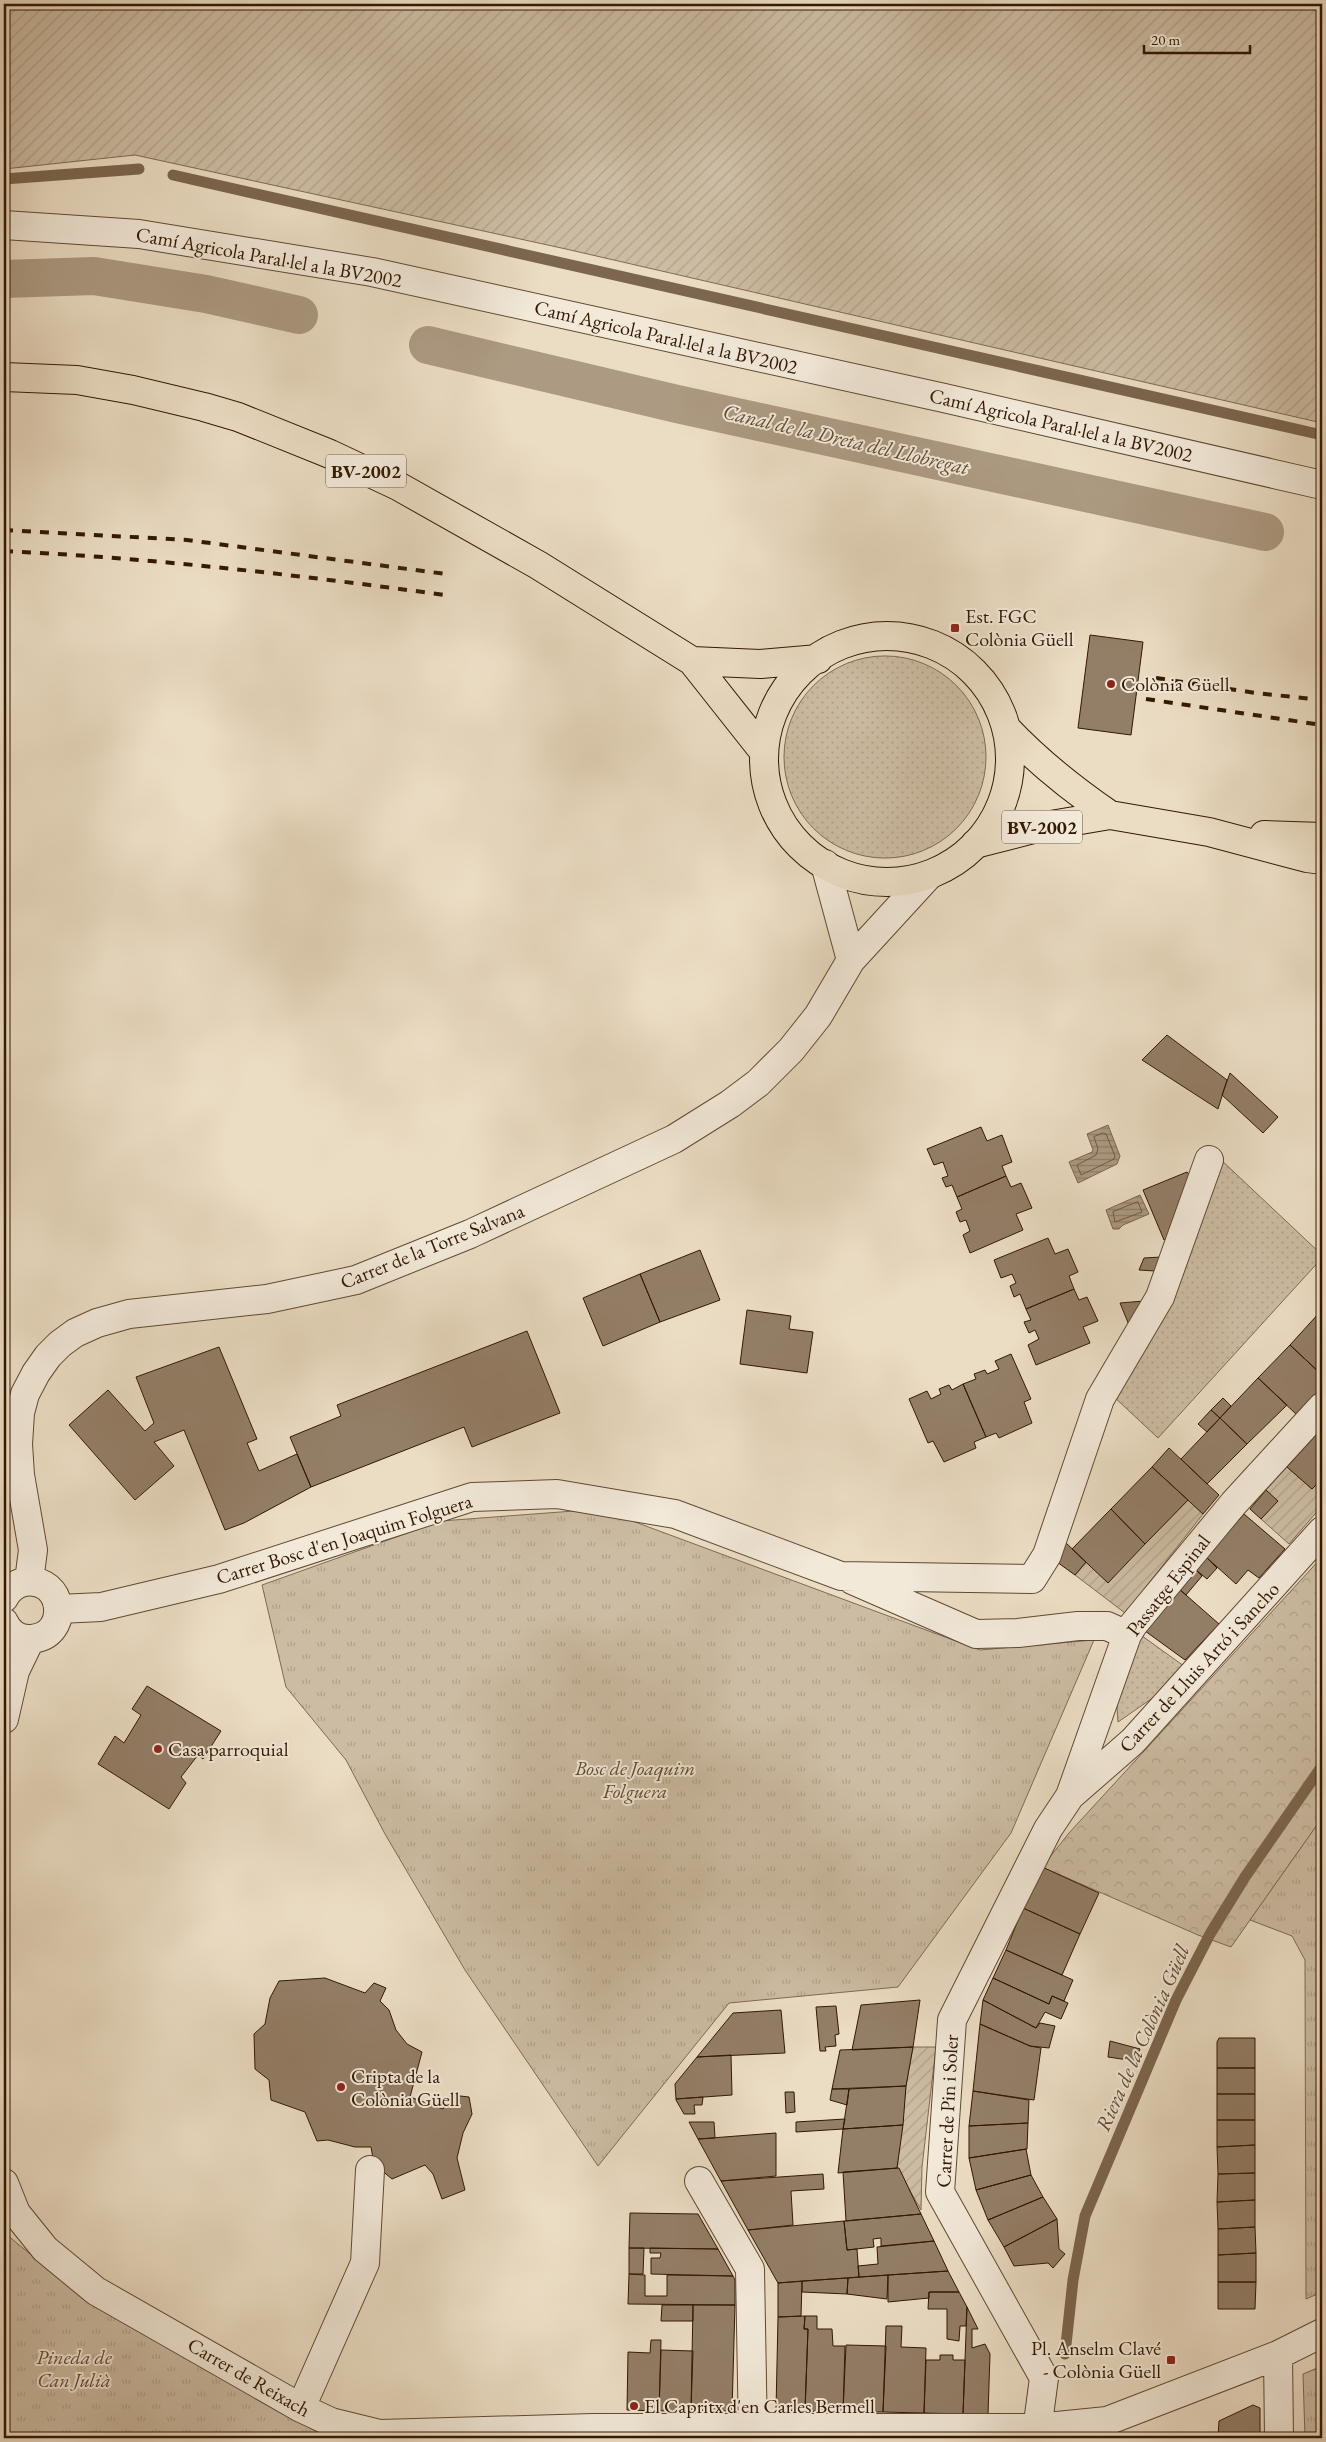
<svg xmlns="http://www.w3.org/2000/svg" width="1326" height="2442" font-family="'EB Garamond',serif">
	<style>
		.grass { fill: url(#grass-dots); stroke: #806a52 }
		.forest { fill: url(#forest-crowns); stroke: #806a52 }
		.park { fill: url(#park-tufts); stroke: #806a52 }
		.garden { fill: url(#garden-furrows); stroke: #806a52 }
		.water { fill: url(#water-rules); stroke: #7c664f }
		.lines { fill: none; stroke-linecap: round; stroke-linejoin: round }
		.shore { stroke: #705942; stroke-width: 1 }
		.stream { stroke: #7c664f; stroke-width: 11 }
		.canal { stroke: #ac9a82; stroke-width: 38 }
		.building { fill: #937e67; stroke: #331802 }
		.pedestrian-casing { stroke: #614932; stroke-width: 30 }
		.minor-casing { stroke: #614932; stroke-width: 30 }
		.primary-casing { stroke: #331802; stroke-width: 30 }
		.pedestrian { stroke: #f2e9d9; stroke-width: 28 }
		.minor { stroke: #f2e9d9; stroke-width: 28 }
		.primary { stroke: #ebddc4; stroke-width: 28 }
		.rail { stroke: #331802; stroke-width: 4; stroke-dasharray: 9 9; stroke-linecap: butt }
		.poi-dot { fill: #8f2418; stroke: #f2e9d9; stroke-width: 2 }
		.labels { text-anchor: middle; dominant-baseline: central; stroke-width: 4; stroke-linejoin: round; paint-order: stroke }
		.shield { fill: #f2e9d9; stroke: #6c5742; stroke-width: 1 }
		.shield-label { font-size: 19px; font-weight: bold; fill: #331802 }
		.street-label { font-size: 20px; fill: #331802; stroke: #f2e9d9 }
		.poi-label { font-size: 20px; fill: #331802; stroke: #f2e9d9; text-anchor: start }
		.park-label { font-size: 20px; font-style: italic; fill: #614932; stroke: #f2e9d9 }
		.water-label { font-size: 21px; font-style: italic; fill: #634c35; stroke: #f2e9d9 }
	</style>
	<defs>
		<pattern id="grass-dots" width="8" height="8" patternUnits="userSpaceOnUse" patternTransform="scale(1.25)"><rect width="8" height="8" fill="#ccbca3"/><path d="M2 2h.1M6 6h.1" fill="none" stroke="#b0a18b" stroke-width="1.8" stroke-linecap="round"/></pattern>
		<pattern id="forest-crowns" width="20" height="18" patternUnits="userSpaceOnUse" patternTransform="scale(1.25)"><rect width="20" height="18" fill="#ccbca3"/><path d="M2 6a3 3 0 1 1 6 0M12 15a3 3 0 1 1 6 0" fill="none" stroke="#b0a18b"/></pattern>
		<pattern id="park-tufts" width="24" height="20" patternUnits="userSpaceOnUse" patternTransform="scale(1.25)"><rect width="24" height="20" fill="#ccbca3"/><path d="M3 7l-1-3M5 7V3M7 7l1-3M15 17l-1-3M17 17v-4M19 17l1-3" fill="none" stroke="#b0a18b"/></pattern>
		<pattern id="garden-furrows" width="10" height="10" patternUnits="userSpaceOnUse" patternTransform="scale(1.25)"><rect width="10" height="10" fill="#ccbca3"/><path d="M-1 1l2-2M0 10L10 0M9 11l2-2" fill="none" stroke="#b0a18b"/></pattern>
		<pattern id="water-rules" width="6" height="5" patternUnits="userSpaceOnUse" patternTransform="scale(1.25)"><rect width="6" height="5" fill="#ac9a82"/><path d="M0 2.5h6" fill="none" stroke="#8d7d68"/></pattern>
	</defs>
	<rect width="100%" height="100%" fill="#ebddc4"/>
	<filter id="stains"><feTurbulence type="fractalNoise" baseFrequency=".004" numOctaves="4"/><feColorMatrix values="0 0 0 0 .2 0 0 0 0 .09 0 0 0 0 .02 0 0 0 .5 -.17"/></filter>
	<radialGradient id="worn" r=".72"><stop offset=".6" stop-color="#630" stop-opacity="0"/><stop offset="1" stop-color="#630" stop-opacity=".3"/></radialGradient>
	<path class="grass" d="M784 757a101 101 0 1 1 202 0a101 101 0 1 1-202 0Z
		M1218,1157L1322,1255V1258L1158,1438L1112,1395Z
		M1138,1633L1188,1669L1180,1679L1118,1722L1116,1694Z"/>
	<path class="forest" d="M1322,1557V1818L1231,1947L1198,1935L1042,1867L1069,1833Z"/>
	<path class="park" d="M587,1510L627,1519L980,1650L1094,1640L1011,1833L898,1987L729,2003L598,2166L465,1970L385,1834L346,1760L286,1687L262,1585L441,1521Z
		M1322,1818V2292L1306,2299L1305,1960L1292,1936L1250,1920Z
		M4,2227L7,2235L74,2290L327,2438H4Z
		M1322,2366V2438H1305L1303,2374Z"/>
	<path class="garden" d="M4,4H1322V423L566,249L135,155L4,169Z
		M1287,1467L1312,1489L1322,1479V1506L1289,1544L1261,1519L1277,1501L1266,1490Z
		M1188,1500L1203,1514L1145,1588L1129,1616L1075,1575L1086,1562L1145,1544Z
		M913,2047H936L922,2167L921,2210L897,2168L906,2086Z"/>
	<path class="water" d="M1108,1125L1120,1156L1117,1164L1078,1183L1069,1162L1092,1152L1093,1150L1087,1134Z
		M1140,1195L1149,1214L1123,1225L1119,1229H1113L1106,1210Z"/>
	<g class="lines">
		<path class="shore" d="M1103,1133L1106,1134L1115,1156L1114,1159L1081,1175L1077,1165L1096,1155L1098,1149L1094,1137Z
			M1138,1202L1142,1212L1115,1222L1113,1212Z"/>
		<path class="stream" d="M173,175L1322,435
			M4,179L139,169
			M1065,2354L1073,2280L1085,2216L1176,2000L1210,1934L1245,1877L1322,1766"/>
		<path class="canal" d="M4,279L94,276L206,294L299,315
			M428,345L677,404L1265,532"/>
	</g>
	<path class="building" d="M1090,635L1143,642L1131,735L1078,728Z
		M1167,1035L1227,1080L1218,1109L1142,1060Z
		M1230,1073L1278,1117L1263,1133L1222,1095Z
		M981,1127L987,1141L1002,1135L1012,1162L1002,1166L1006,1176L957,1197L952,1185L946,1187L942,1178L948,1176L943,1162L934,1165L927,1149Z
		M1187,1172L1192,1178L1169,1237L1164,1240L1143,1190Z
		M1006,1176L1011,1187L1021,1183L1032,1208L1016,1214L1023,1230L970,1253L963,1235L970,1231L966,1220L960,1222L956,1212L962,1209L957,1197Z
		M1048,1238L1055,1254L1068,1249L1078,1272L1069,1276L1074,1289L1026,1309L1020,1294L1014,1297L1010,1286L1016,1283L1012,1274L1001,1278L994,1260Z
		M700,1250L720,1300L660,1322L640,1274Z
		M1161,1257L1155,1271L1139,1270L1144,1258Z
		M640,1274L660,1322L603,1346L583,1298Z
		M1074,1289L1079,1300L1087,1297L1098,1321L1083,1327L1090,1343L1036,1365L1028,1345L1039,1339L1035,1330L1029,1333L1024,1322L1031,1320L1026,1309Z
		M1144,1301L1131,1330L1120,1303Z
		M747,1310L791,1316L789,1329L813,1332L807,1373L740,1364Z
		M1320,1312L1322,1315V1375L1290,1345Z
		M527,1331L560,1413L472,1447L464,1427L311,1487L290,1437L341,1416L337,1405Z
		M1290,1345L1322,1375V1388L1297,1415L1258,1378Z
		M219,1347L257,1439L247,1443L259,1471L297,1454L311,1487L244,1523L225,1530L184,1430L154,1442L174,1466L135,1500L69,1425L108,1390L145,1431L154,1423L136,1377Z
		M1011,1354L1031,1399L1024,1402L1032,1423L999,1438L996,1433L986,1437L963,1384L976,1379L974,1374L985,1370L987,1374L999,1369L995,1361Z
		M1258,1378L1287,1405L1247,1444L1220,1418Z
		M963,1384L986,1437L974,1442L976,1448L944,1462L933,1441L928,1443L909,1399L927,1391L931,1399L941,1394L939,1389L949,1385L952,1390Z
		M1223,1398L1231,1406L1220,1418L1211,1410Z
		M1211,1410L1220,1418L1207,1432L1198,1424Z
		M1220,1418L1247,1444L1207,1484L1181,1459Z
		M1322,1428V1479L1312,1489L1287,1467Z
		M1169,1448L1219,1495L1203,1514L1152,1467Z
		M1152,1467L1188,1500L1145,1544L1111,1509Z
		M1266,1490L1278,1501L1261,1519L1250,1509Z
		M1111,1509L1145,1544L1108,1583L1072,1549Z
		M1244,1514L1285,1549L1259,1578L1248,1570L1236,1584L1206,1557Z
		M1064,1541L1086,1562L1075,1575L1057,1562Z
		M1206,1557L1217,1568L1207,1579L1195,1569Z
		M1195,1569L1202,1576L1186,1595L1178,1588Z
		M1178,1588L1219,1624L1185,1660L1141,1628Z
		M147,1686L221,1731L203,1759L198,1755L181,1777L186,1783L169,1809L98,1764L115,1736L124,1743L141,1715L132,1709Z
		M1042,1867L1099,1893L1080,1934L1023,1908Z
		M1023,1908L1080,1934L1062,1975L1006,1950Z
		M1006,1950L1073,1980L1064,2001L1052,1996L1049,2004L993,1978Z
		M325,1978L365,1993L374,1983L386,1988L380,2001L389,2010L396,2030L407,2044L422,2052L410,2097L443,2109L451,2095L469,2097L472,2114L463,2133L457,2158L465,2190L442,2199L433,2174L425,2165L392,2179L374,2164L371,2147H355L328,2140L317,2141L305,2112L271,2100L269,2080L255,2069L254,2034L265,2024L270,1998L279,1981Z
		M993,1978L1049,2004L1052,1996L1068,2003L1061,2019L1045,2012L1036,2028L983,2000Z
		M920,2000L913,2047L852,2050L861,2005Z
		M983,2000L1036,2028L1040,2023L1055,2026L1049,2048L1030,2046L980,2024Z
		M836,2006L839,2034L835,2035L836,2046L825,2047L826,2051H820L816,2007Z
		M781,2010L785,2053L697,2057L733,2013Z
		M980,2024L1030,2046L1041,2048L1034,2100L973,2091Z
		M1219,2038H1255V2068H1217V2042Z
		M1110,2041L1140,2049L1135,2061L1108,2057Z
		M913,2047L906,2086L832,2089L840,2050Z
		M731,2055L732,2095L676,2099L675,2084L697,2057Z
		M1217,2068H1255V2094H1217Z
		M906,2086L903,2125L843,2129L849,2089Z
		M832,2089H849L847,2105L830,2100Z
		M973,2091L1029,2100L1028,2123L969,2126Z
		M785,2092H794L795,2112L786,2113Z
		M1217,2094H1255V2120H1217Z
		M703,2097L702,2105H694L695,2114H684L676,2100V2099Z
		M845,2119L843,2129L796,2132V2122Z
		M1217,2120H1255V2145L1217,2147Z
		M689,2122H714L715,2138L698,2139Z
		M1028,2123L1027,2149L969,2158V2126Z
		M903,2125L897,2168L838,2173L843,2129Z
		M776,2133V2176L721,2181L698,2139Z
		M1255,2145V2173L1218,2174L1217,2147Z
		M1026,2149L1031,2175L976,2190L969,2158Z
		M899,2168L921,2214L846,2221L843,2172Z
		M1255,2173V2200L1217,2202L1218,2174Z
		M823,2174L824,2189L791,2191L793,2225L748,2230L721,2181Z
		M1031,2175L1043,2197L988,2220L976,2190Z
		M1043,2197L1057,2219L1004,2247L988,2220Z
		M1255,2200V2227L1218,2229L1217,2202Z
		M630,2213L698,2214L718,2249L629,2248Z
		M921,2214L934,2241L881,2246V2238L873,2239L874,2247L847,2250L844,2221Z
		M1057,2219L1059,2249L1065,2254L1053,2268L1048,2263L1014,2266L1004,2247Z
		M844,2221L847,2250L857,2249L859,2277L778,2283L748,2230Z
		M1255,2227L1256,2253L1218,2255V2229Z
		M934,2241L948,2271L859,2277L858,2266L878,2264L877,2247Z
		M629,2248H644L643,2274H629Z
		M650,2248L718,2249L733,2276L651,2274V2258H660L661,2253H650Z
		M1256,2253V2282H1218V2255Z
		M948,2271L959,2292H929V2298L888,2302V2275Z
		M629,2274L645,2275V2296H667V2275L733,2276L735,2280V2305L628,2304Z
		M888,2275L887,2299L847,2294L848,2278Z
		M848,2278L847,2294L802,2292V2281Z
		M802,2281L801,2316L778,2317V2283Z
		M1218,2282H1256L1255,2309H1218Z
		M929,2292H959L967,2307L966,2326H960L959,2341L947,2339V2309H928Z
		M662,2305H693V2321H661Z
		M693,2305H735L732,2411L691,2410Z
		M967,2307L978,2329H972V2348L985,2344L990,2354L988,2415L963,2414Z
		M805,2316H817V2329H832L833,2346H845L843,2412L805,2411L808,2329H804Z
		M805,2316L804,2329H808L805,2411L776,2410L778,2317Z
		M886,2326H902L901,2347L926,2348L924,2413L883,2412Z
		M651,2340H661L659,2411L627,2410L628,2352L650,2353Z
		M846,2345L886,2346L883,2412H843Z
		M661,2350L693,2351L691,2410L659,2411Z
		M940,2355H953V2360H965L963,2414L924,2413L926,2360H940Z
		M1253,2405L1260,2408V2438H1218L1219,2421Z"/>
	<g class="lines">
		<g class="pedestrian-casing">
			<path id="pedestrian" d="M307,2394L365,2263L370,2170"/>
		</g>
		<g class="minor-casing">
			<path id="minor" d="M4,225L139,234L372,272L944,398L1322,485
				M825,864L851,960
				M852,1580L976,1634L1018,1633L1078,1626H1107L1127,1635
				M29,1581L33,1550L20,1475L18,1444L20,1413L25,1394L36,1373L48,1356L60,1344L75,1333L97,1323L129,1314L267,1299L356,1280L470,1234L674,1139L730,1104L758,1083L791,1050L818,1016L851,960L929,875
				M4,1598C8,1590 15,1584 24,1582C64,1575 72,1636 31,1639C19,1640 9,1633 4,1622
				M59,1609L101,1607L219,1579L472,1497L557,1494L675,1514L841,1576L1032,1579L1047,1555L1100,1399L1160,1297L1209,1160
				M4,1719L15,1671L30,1640
				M1070,1796L1133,1741L1322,1531
				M699,2181L750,2269L753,2438
				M4,2183L16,2213L45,2249L96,2291L301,2408L331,2422L380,2434L593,2428H1037L1107,2421L1278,2355L1322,2333
				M1278,2355L1279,2438
				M1036,2438L1044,2378L940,2192L952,2020L1048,1829L1070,1796L1127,1635L1133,1625L1234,1503L1322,1407"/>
		</g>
		<g class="primary-casing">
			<path id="primary" d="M4,377L77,380L133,390L204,407L238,417L330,454L398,486L538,565L692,661L764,752
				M764 759a123 123 0 1 1 246 0a123 123 0 1 1-246 0Z
				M692,661L760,664L818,659
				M1006,728C1038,762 1072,789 1110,815
				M1264,835L1322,837
				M975,844L1045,826L1110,815L1209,832L1307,858L1322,860"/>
		</g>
		<use href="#pedestrian" class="pedestrian"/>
		<use href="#minor" class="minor"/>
		<use href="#primary" class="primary"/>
		<path class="rail" d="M4,530L187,540L446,574
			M4,551C152,558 298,575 445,595
			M1156,678L1256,693L1322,700
			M1146,699L1322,725"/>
	</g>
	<g class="poi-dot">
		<rect x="950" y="623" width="10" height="10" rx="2.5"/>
		<circle cx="1111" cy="684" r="5"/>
		<circle cx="158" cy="1749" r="5"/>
		<circle cx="341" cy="2087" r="5"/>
		<rect x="1166" y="2355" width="10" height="10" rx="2.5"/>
		<circle cx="634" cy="2406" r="5"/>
	</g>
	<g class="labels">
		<g class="shield">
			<rect x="326" y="454.5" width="80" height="33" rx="4"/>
			<rect x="1002" y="810.5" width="80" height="33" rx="4"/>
		</g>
		<g class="shield-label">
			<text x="366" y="471">BV-2002</text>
			<text x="1042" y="827">BV-2002</text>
		</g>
		<g class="street-label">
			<text transform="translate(269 257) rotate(10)">Camí Agricola Paral·lel a la BV2002</text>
			<text transform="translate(666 337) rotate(13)">Camí Agricola Paral·lel a la BV2002</text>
			<text transform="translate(1061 425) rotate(13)">Camí Agricola Paral·lel a la BV2002</text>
			<text transform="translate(432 1246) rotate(-22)">Carrer de la Torre Salvana</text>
			<text transform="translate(344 1539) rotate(-17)">Carrer Bosc d'en Joaquim Folguera</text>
			<text transform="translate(1168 1585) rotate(-52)">Passatge Espinal</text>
			<text transform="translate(1199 1667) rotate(-47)">Carrer de Lluis Artó i Sancho</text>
			<text transform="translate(947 2111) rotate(-87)">Carrer de Pin i Soler</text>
			<text transform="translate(249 2377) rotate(30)">Carrer de Reixach</text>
		</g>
		<g class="poi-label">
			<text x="965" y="616">Est. FGC<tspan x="965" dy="23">Colònia Güell</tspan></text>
			<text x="1121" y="684">Colònia Güell</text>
			<text x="168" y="1749">Casa parroquial</text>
			<text x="351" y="2076">Cripta de la<tspan x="351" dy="23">Colònia Güell</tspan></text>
			<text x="1161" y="2348" text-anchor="end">Pl. Anselm Clavé<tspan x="1161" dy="23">- Colònia Güell</tspan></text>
			<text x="644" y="2406">El Capritx d'en Carles Bermell</text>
		</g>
		<g class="park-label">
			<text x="635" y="1768">Bosc de Joaquim<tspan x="635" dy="23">Folguera</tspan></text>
			<text x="74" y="2357">Pineda de<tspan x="74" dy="23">Can Julià</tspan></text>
		</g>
		<g class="water-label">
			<text transform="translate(846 439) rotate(13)">Canal de la Dreta del Llobregat</text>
			<text transform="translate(1142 2038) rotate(-66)">Riera de la Colònia Güell</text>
		</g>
	</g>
	<rect width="1326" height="2442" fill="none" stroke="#ebddc4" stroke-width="20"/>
	<rect x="5" y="5" width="1316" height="2432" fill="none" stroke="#331802" stroke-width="2.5"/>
	<rect x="10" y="10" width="1306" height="2422" fill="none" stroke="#331802"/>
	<path d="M1144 45v8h106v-8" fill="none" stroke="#331802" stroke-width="2.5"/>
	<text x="1151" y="45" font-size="15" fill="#331802" stroke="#f2e9d9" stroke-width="4" paint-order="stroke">20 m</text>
	<rect width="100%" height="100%" filter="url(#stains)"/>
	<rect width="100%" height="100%" fill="url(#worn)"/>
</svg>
